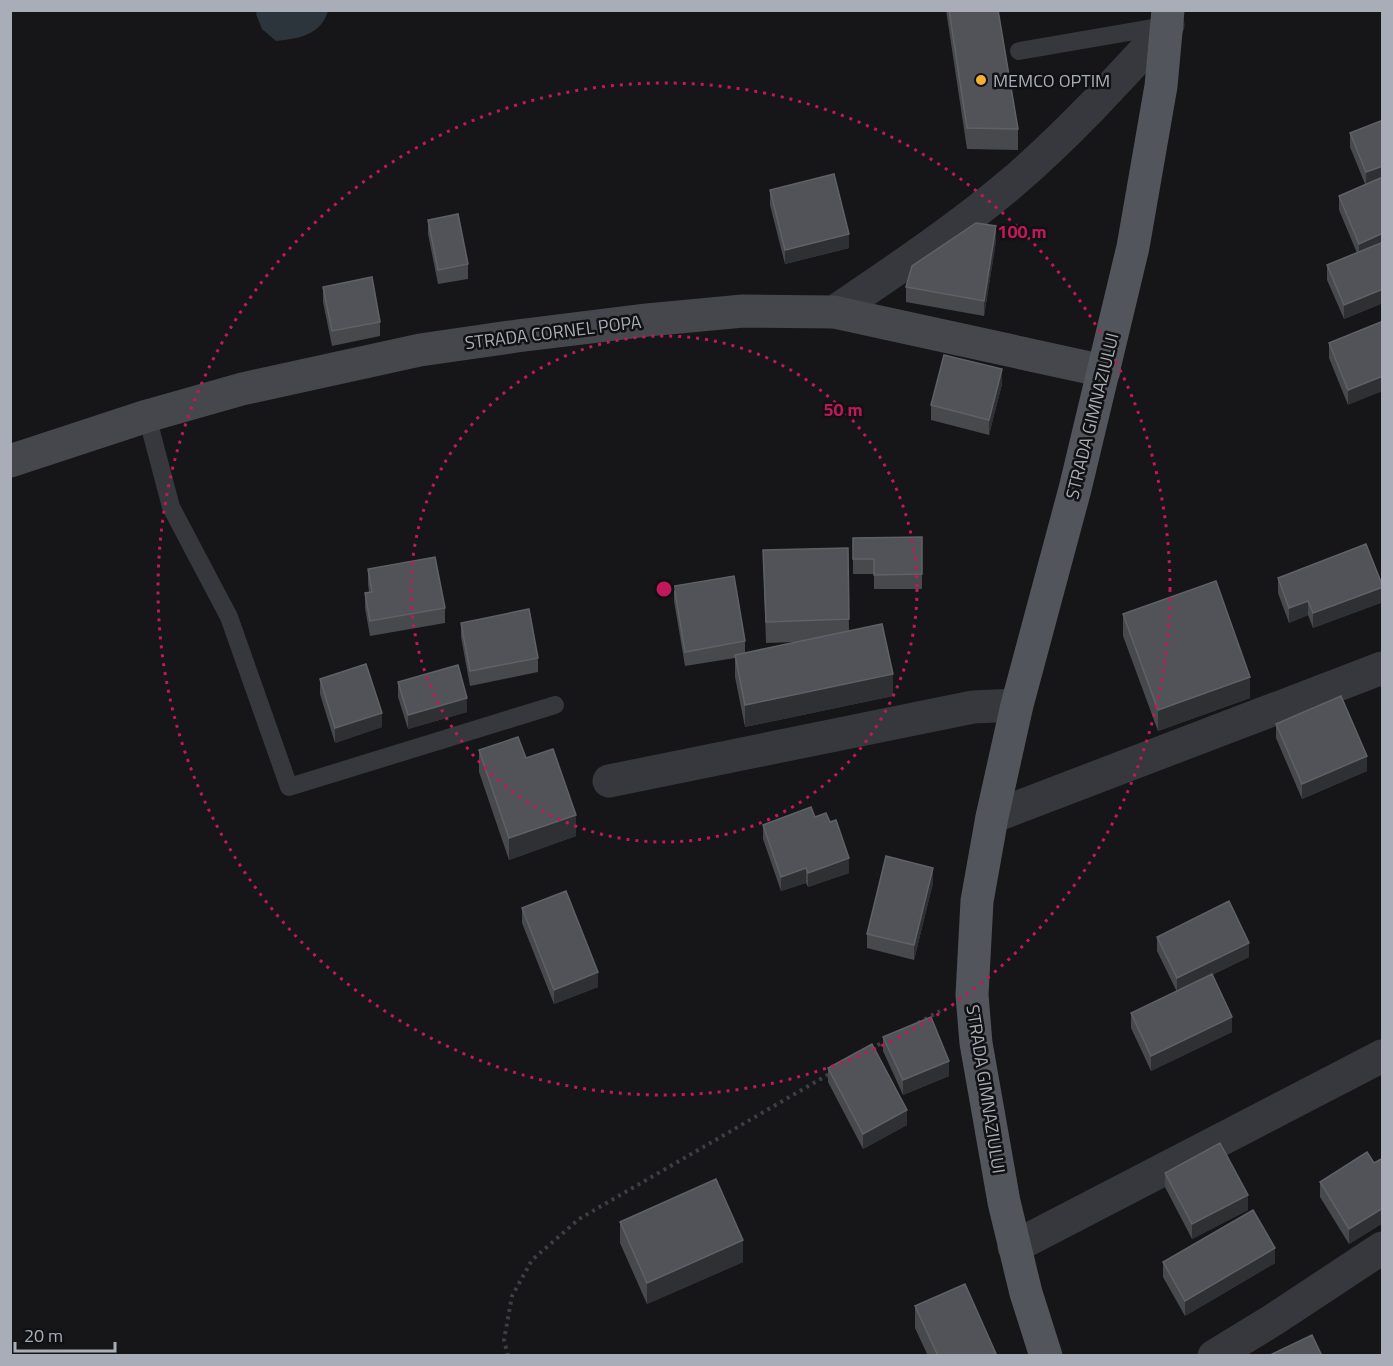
<svg xmlns="http://www.w3.org/2000/svg" width="1393" height="1366" font-family="'Titillium Web',sans-serif">
	<style>
		.water { fill: #2c353c }
		.lines { fill: none; stroke-linecap: round; stroke-linejoin: round }
		.path { stroke: #3d3f44; stroke-width: 4; stroke-dasharray: 3 4.5; stroke-linecap: butt }
		.lane { stroke: #37383d; stroke-width: 18 }
		.street { stroke: #37383d; stroke-width: 33 }
		.secondary { stroke: #45474d; stroke-width: 33 }
		.primary { stroke: #53555c; stroke-width: 33 }
		.wall { fill: #47494d }
		.shaded-wall { fill: #2f3033 }
		.building { fill: #525359; stroke: #5f6168; stroke-width: 1.5 }
		.ring { fill: none; stroke: #c2185b; stroke-width: 3; stroke-dasharray: 3 6 }
		.poi-dot { fill: #f2b134; stroke: #111113; stroke-width: 2 }
		.labels { text-anchor: middle; dominant-baseline: central; stroke-width: 5; stroke-linejoin: round; paint-order: stroke }
		.poi-label { font-size: 18px; fill: #a8adb8; stroke: #111113; text-anchor: start }
		.street-label { font-size: 18px; fill: #a8adb8; stroke: #111113 }
		.centre { fill: #c2185b; stroke: #111113; stroke-width: 3 }
		.ring-label { font-size: 18px; text-anchor: middle; font-weight: bold; fill: #c2185b; stroke: #111113; stroke-width: 5; stroke-linejoin: round; paint-order: stroke }
	</style>
	<rect width="100%" height="100%" fill="#161618"/>
	<path class="water" d="M257,11V10L328,11C321,35 298,39 276,41L262,29L256,14Z"/>
	<g class="lines">
		<path class="path" d="M918,1023L940,1011
			M871,1049L885,1041
			M508,1356L504,1340L512,1296L532,1260L579,1219L831,1073"/>
		<path class="lane" d="M1019,51L1164,26
			M147,416L171,507L229,617L289,787L555,705"/>
		<path class="street" d="M834,312C894,271 953,232 1008,186C1066,137 1117,81 1168,25
			M609,781L973,707L1017,705
			M992,817L1382,668
			M1014,1247L1382,1056
			M1214,1356L1273,1320L1382,1248"/>
		<path class="secondary" d="M10,461L147,416L242,389L420,350L517,336L647,320L743,311L834,312L1104,371"/>
		<path class="primary" d="M1046,1356L1026,1293L1004,1202L976,1043L972,995L977,901L992,817L1017,705L1075,489L1133,247L1161,86L1168,10"/>
	</g>
	<path class="wall" d="M946,10H998L1018,129V150L967,149Z
		M1383,120V303L1344,319L1327,280V265L1357,253L1339,210V196L1365,184L1350,147V133Z
		M770,190L849,248L785,264L770,205Z
		M428,220L468,264V279L438,284L428,234Z
		M996,241L984,316L906,302V287Z
		M323,287L380,322V336L332,346L323,302Z
		M1383,321L1348,405L1329,358V343Z
		M1002,384L989,435L931,420V405Z
		M922,537V589H874V574H853V538Z
		M848,548L849,631L893,696L745,727L735,677V658L685,666L674,601V586L745,641V653L795,642L766,643L763,550Z
		M368,569L445,608V623L370,636L365,608V593L369,592L368,584Z
		M1278,578L1383,586V602L1313,628L1308,615L1289,623L1278,593Z
		M1123,614L1250,698L1158,731L1123,636Z
		M461,623L538,658V672L470,686L461,637Z
		M320,679L382,727L335,743L320,694Z
		M398,682L467,712L408,729L398,697Z
		M1276,724L1367,771L1302,799L1276,738Z
		M479,750L526,758L576,836L509,860L479,772Z
		M763,825L849,873L808,887L806,883L781,891L763,839Z
		M933,883L914,960L867,948V934Z
		M522,908L598,987L554,1004L522,923Z
		M1157,937L1249,957L1212,975L1232,1032L1151,1071L1131,1028V1013L1177,992L1157,951Z
		M883,1037L949,1076L903,1095L883,1051Z
		M828,1068L907,1125L863,1149L828,1082Z
		M1383,1158V1223L1349,1244L1320,1197V1182L1374,1163Z
		M1165,1173L1248,1210L1192,1239L1165,1187Z
		M620,1222L743,1262L647,1304L620,1243Z
		M1163,1262L1275,1263L1185,1316L1163,1277Z
		M915,1306L997,1356H928L915,1328Z"/>
	<path class="shaded-wall" d="M1383,166V181L1366,187V172Z
		M996,226V241L984,316V301Z
		M1383,233V248L1359,258V244Z
		M849,234V248L785,264V250Z
		M1383,289V303L1344,319V305Z
		M1002,369V384L989,435V420Z
		M1383,376V391L1348,405V390Z
		M1383,587V602L1313,628V613Z
		M1308,601V615L1289,623V608Z
		M893,674V696L745,727V705Z
		M1250,677V698L1158,731V710Z
		M467,698V712L408,729V715Z
		M382,713V727L335,743V728Z
		M1367,756V771L1302,799V784Z
		M576,815V836L509,860V838Z
		M849,858V873L808,887V873Z
		M806,868V883L781,891V877Z
		M933,868V883L914,960V945Z
		M1249,943V957L1177,992V978Z
		M598,972V987L554,1004V990Z
		M1232,1017V1032L1151,1071V1056Z
		M949,1061V1076L903,1095V1080Z
		M907,1110V1125L863,1149V1134Z
		M1248,1195V1210L1192,1239V1224Z
		M1383,1208V1223L1349,1244V1229Z
		M743,1240V1262L647,1304V1283Z
		M1275,1248V1263L1185,1316V1301Z"/>
	<path class="building" d="M949,10H998L1018,129L967,128Z
		M1383,120V166L1366,172L1350,133Z
		M834,174L849,234L785,250L770,190Z
		M1383,177V233L1359,244L1339,196Z
		M458,214L468,264L438,270L428,220Z
		M976,223L996,226L984,301L906,287L912,266Z
		M1383,242V289L1344,305L1327,265Z
		M372,277L380,322L332,331L323,287Z
		M1383,321V376L1348,390L1329,343Z
		M944,355L1002,369L989,420L931,405Z
		M922,537V574L874,575V559H853V538Z
		M1366,544L1383,587L1313,613L1308,601L1289,608L1278,578Z
		M848,548L849,619L766,622L763,550Z
		M435,557L445,608L370,621L365,593L372,592L368,569Z
		M734,576L745,641L685,652L674,586Z
		M1216,581L1250,677L1158,710L1123,614Z
		M529,609L538,658L470,671L461,623Z
		M882,624L893,674L745,705L735,655Z
		M366,664L382,713L335,728L320,679Z
		M458,665L467,698L408,715L398,682Z
		M1341,696L1367,756L1302,784L1276,724Z
		M518,737L526,758L553,749L576,815L509,838L479,750Z
		M811,807L815,817L826,813L830,822L836,820L849,858L808,873L806,868L781,877L763,825Z
		M886,856L933,868L914,945L867,934Z
		M566,891L598,972L554,990L522,908Z
		M1229,901L1249,943L1177,978L1157,937Z
		M1212,974L1232,1017L1151,1056L1131,1013Z
		M931,1017L949,1061L903,1080L883,1037Z
		M872,1044L907,1110L863,1134L828,1068Z
		M1220,1143L1248,1195L1192,1224L1165,1173Z
		M1367,1152L1374,1163L1383,1158V1208L1349,1229L1320,1182Z
		M716,1179L743,1240L647,1283L620,1222Z
		M1253,1210L1275,1248L1185,1301L1163,1262Z
		M965,1284L997,1356H938L915,1306Z
		M1312,1335L1322,1356H1268Z"/>
	<g class="ring">
		<circle cx="664" cy="589" r="253"/>
		<circle cx="664" cy="589" r="506"/>
	</g>
	<circle class="poi-dot" cx="981" cy="80" r="6"/>
	<g class="labels">
		<g class="poi-label">
			<text x="993" y="80">MEMCO OPTIM</text>
		</g>
		<g class="street-label">
			<text transform="translate(553 332) rotate(-7)">STRADA CORNEL POPA</text>
			<text transform="translate(1092 416) rotate(-76)">STRADA GIMNAZIULUI</text>
			<text transform="translate(986 1089) rotate(81)">STRADA GIMNAZIULUI</text>
		</g>
	</g>
	<circle cx="664" cy="589" r="9" class="centre"/>
	<g class="ring-label">
		<text x="1022" y="238">100 m</text>
		<text x="843" y="416">50 m</text>
	</g>
	<rect width="1393" height="1366" fill="none" stroke="#a8adb8" stroke-width="24"/>
	<path d="M15 1342v9h100v-9" fill="none" stroke="#a8adb8" stroke-width="3"/>
	<text x="24" y="1342" font-size="18" fill="#a8adb8" stroke="#111113" stroke-width="4.5" paint-order="stroke">20 m</text>
</svg>
